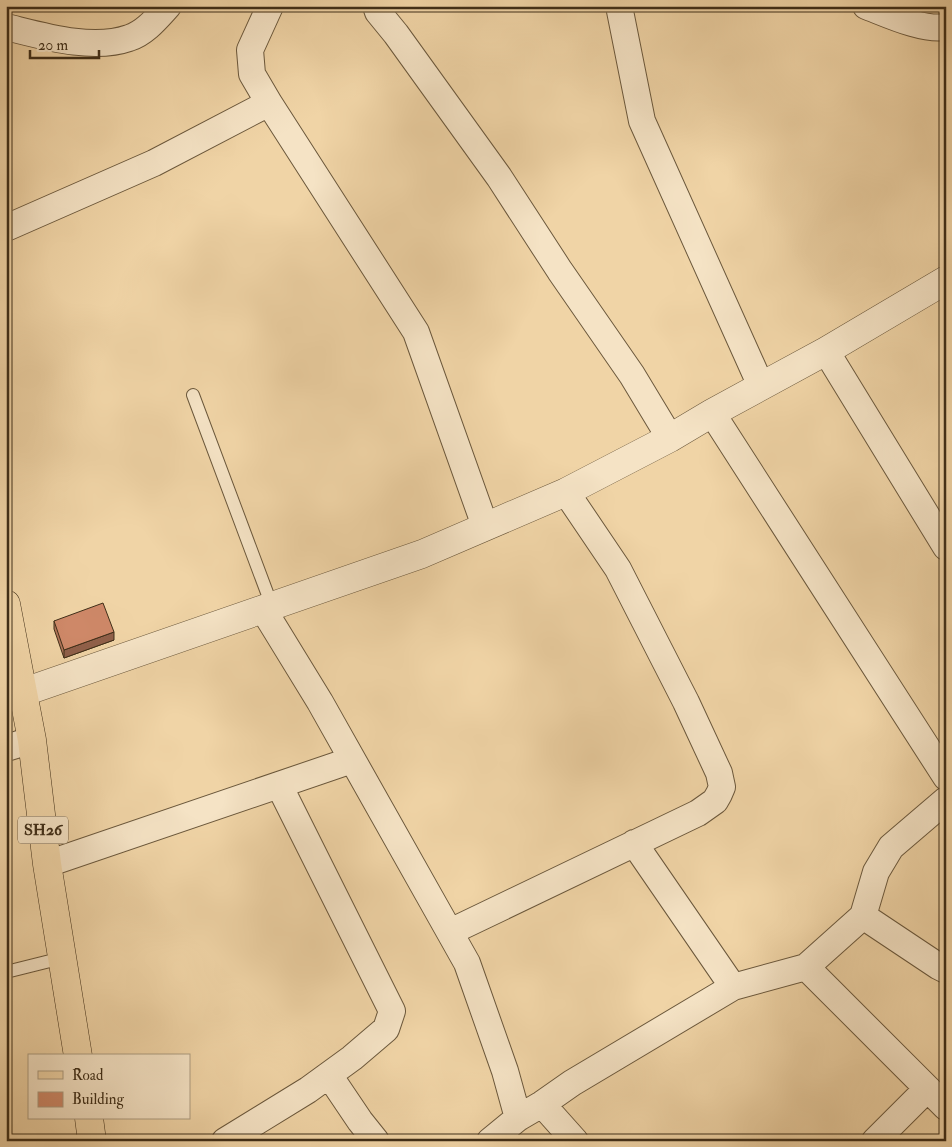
<svg xmlns="http://www.w3.org/2000/svg" width="952" height="1147" font-family="'IM FELL Double Pica',serif">
	<style>
		.lines { fill: none; stroke-linecap: round; stroke-linejoin: round }
		.service-casing { stroke: #6b583c; stroke-width: 14 }
		.minor-casing { stroke: #6b583c; stroke-width: 28 }
		.tertiary-casing { stroke: #6b583c; stroke-width: 29 }
		.primary-casing { stroke: #3f2e18; stroke-width: 29 }
		.service { stroke: #f5e3c5; stroke-width: 12 }
		.minor { stroke: #f5e3c5; stroke-width: 26 }
		.tertiary { stroke: #f5e3c5; stroke-width: 28 }
		.primary { stroke: #f0d4a6; stroke-width: 28 }
		.wall { fill: #b17559; stroke: #3f2e18 }
		.shaded-wall { fill: #905f49; stroke: #3f2e18 }
		.building { fill: #ce8868; stroke: #3f2e18 }
		.labels { text-anchor: middle; dominant-baseline: central; stroke-width: 5; stroke-linejoin: round; paint-order: stroke }
		.shield { fill: #f5e3c5; stroke: #76644c; stroke-width: 1 }
		.shield-label { font-size: 16px; font-weight: bold; fill: #3f2e18 }
	</style>
	<rect width="100%" height="100%" fill="#f0d4a6"/>
	<filter id="stains"><feTurbulence type="fractalNoise" baseFrequency=".004" numOctaves="4"/><feColorMatrix values="0 0 0 0 .2 0 0 0 0 .09 0 0 0 0 .02 0 0 0 .5 -.17"/></filter>
	<radialGradient id="worn" r=".72"><stop offset=".6" stop-color="#630" stop-opacity="0"/><stop offset="1" stop-color="#630" stop-opacity=".3"/></radialGradient>
	<g class="lines">
		<g class="service-casing">
			<path id="service" d="M193,395L272,606
				M6,972L62,958"/>
		</g>
		<g class="minor-casing">
			<path id="minor" d="M270,6L250,50L252,74L269,103L416,332L485,526
				M376,6L378,12L396,34L499,177L560,271L632,375L670,438
				M619,6L642,121L761,386
				M866,6C887,14 923,31 946,27
				M6,27C43,36 92,51 129,38C145,33 157,18 168,6
				M6,228L154,163L269,103
				M826,351L946,547
				M712,413L946,777
				M263,609L320,702L467,963L505,1071L518,1118
				M6,748L32,740
				M634,843L733,987
				M47,864L352,760
				M863,916L938,966L946,970
				M450,932L698,813L715,801L719,794L722,787L719,773L686,702L618,569L566,492
				M806,967L946,1107
				M329,1075L360,1121L376,1141
				M542,1104L575,1141
				M225,1141L308,1090L352,1058L386,1029L392,1011L279,785
				M490,1141L518,1118L542,1104L572,1083L733,987L806,967L863,916L876,872L891,847L946,800
				M875,1141L927,1089"/>
		</g>
		<g class="tertiary-casing">
			<path id="tertiary" d="M24,692L422,554L566,492L670,438L712,413L826,351L946,280"/>
		</g>
		<g class="primary-casing">
			<path id="primary" d="M6,604L32,740L47,864L78,1056
				M89,1118L92,1141"/>
		</g>
		<use href="#service" class="service"/>
		<use href="#minor" class="minor"/>
		<use href="#tertiary" class="tertiary"/>
		<use href="#primary" class="primary"/>
	</g>
	<path class="wall" d="M54,621L114,640L64,658L54,629Z"/>
	<path class="shaded-wall" d="M114,632V640L64,658V650Z"/>
	<path class="building" d="M103,603L114,632L64,650L54,621Z"/>
	<g class="labels">
		<rect class="shield" x="18" y="816.5" width="50" height="27" rx="4"/>
		<g class="shield-label">
			<text x="43" y="830">SH26</text>
		</g>
	</g>
	<rect width="952" height="1147" fill="none" stroke="#f0d4a6" stroke-width="25"/>
	<rect x="8" y="8" width="937" height="1132" fill="none" stroke="#3f2e18" stroke-width="2.5"/>
	<rect x="12" y="12" width="927" height="1122" fill="none" stroke="#3f2e18"/>
	<rect x="28" y="1054" width="162" height="65" fill="#f5e3c5" stroke="#ac9b80"/>
	<rect x="38" y="1071" width="25" height="8" fill="#f0d4a6" stroke="#ac9b80"/>
	<text x="72" y="1080" font-size="15" fill="#3f2e18">Road</text>
	<rect x="38" y="1092" width="25" height="15" fill="#ce8868" stroke="#ac9b80"/>
	<text x="72" y="1104" font-size="15" fill="#3f2e18">Building</text>
	<path d="M30 50v8h69v-8" fill="none" stroke="#3f2e18" stroke-width="2.5"/>
	<text x="38" y="50" font-size="15" fill="#3f2e18" stroke="#f5e3c5" stroke-width="4" paint-order="stroke">20 m</text>
	<rect width="100%" height="100%" filter="url(#stains)"/>
	<rect width="100%" height="100%" fill="url(#worn)"/>
</svg>
